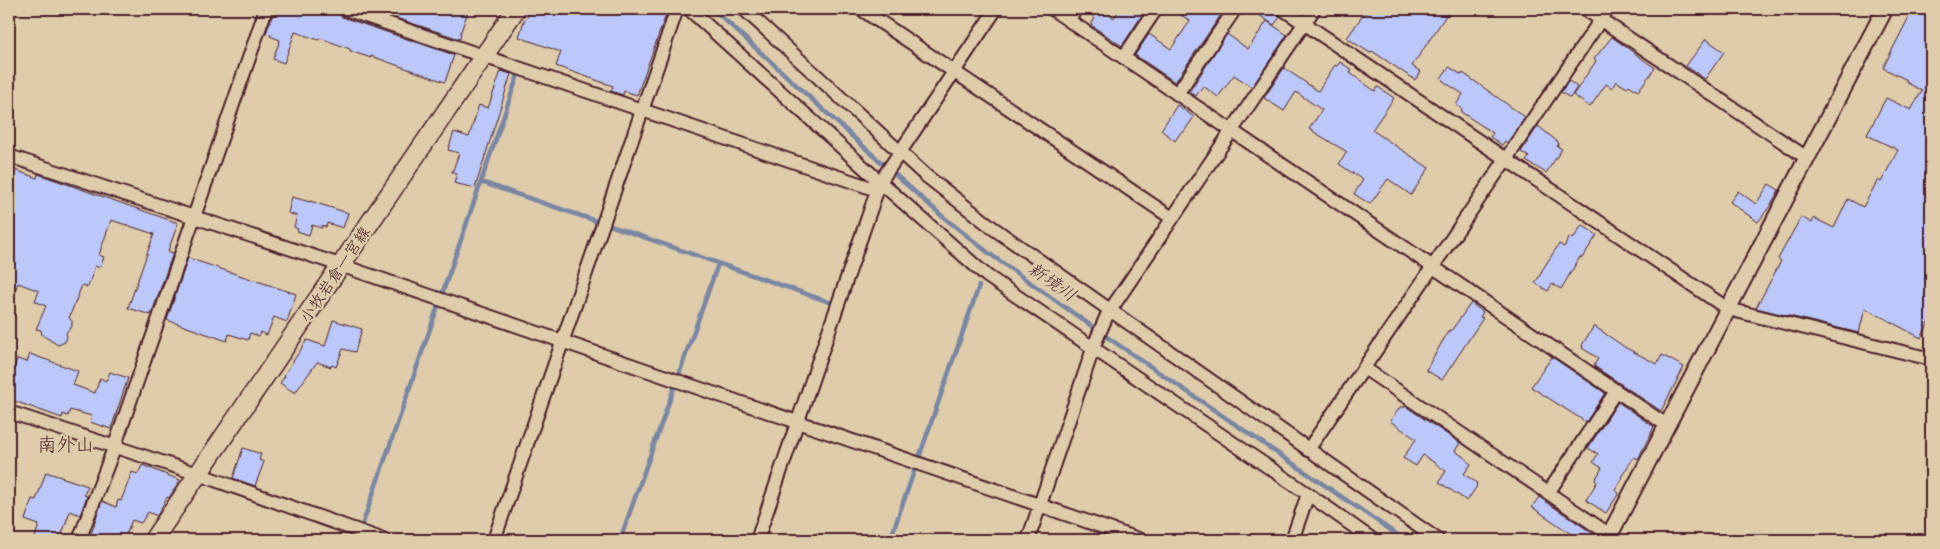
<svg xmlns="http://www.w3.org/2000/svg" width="1940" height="549" font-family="Mali,'Klee One',sans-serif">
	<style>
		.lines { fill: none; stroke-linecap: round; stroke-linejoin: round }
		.stream { stroke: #7986a4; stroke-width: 4.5 }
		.building { fill: #bcc8f9; stroke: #4a1f2b }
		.minor-casing { stroke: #4a1f2b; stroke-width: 16 }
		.tertiary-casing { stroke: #4a1f2b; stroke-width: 19 }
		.secondary-casing { stroke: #4a1f2b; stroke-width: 21 }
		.minor { stroke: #dfccaa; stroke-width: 12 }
		.tertiary { stroke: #dfccaa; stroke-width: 15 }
		.secondary { stroke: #dfccaa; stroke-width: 18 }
		.labels { text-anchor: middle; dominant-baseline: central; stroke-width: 4.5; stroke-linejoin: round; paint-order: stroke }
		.street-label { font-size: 16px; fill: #4a1f2b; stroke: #dfccaa }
		.water-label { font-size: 18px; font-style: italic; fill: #52303f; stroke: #dfccaa }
		.quarter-label { font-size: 19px; fill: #4a1f2b; stroke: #dfccaa }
	</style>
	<rect width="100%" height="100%" fill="#dfccaa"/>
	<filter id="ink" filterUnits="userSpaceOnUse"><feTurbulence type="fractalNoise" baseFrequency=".02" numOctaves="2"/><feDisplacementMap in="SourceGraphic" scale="10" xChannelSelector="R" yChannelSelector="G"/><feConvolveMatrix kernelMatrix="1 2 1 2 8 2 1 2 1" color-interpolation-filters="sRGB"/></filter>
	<g filter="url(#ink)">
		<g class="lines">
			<path class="stream" d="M713,9L864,147L942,216L990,254L1107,337L1405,540
				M481,182L596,221
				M609,225L832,303
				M357,540L520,69
				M620,540L718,264
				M890,540L979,286"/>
		</g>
		<path class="building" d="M277,9H326L338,13L342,17L454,55L445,82L371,56V58L350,51V49L320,38L319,40L295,32L284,63L273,59L280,40L270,36L271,34L266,33L273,14L275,15Z
			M399,9H469L460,34L461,35L460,39L396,18Z
			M533,9H668L637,95L624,91L623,95L611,91L613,86L556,66L561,52L519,37L524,21Z
			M1084,9H1101L1114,18L1120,9H1146L1122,46L1091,25L1095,18Z
			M1172,9H1225L1175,82L1135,55L1149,34L1171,49L1190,21Z
			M1250,9H1270L1280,17L1274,25Z
			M1369,9H1440L1447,14L1412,66L1421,72L1415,80L1372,51L1370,53L1347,38L1365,12L1367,13Z
			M1913,9H1931V319L1921,338L1865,308L1859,333L1756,308L1781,261L1778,259L1801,217L1812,223L1814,218L1834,228L1848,199L1863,207L1878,180L1881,182L1898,150L1867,135L1886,98L1911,110L1922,91L1906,82L1907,80L1883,68Z
			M1267,21L1287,35L1252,87L1234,75L1218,97L1203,86L1196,96L1189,92L1227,34L1248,49Z
			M1612,37L1655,68L1638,91L1629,85L1627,88L1616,81L1612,88L1606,84L1590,107L1573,95L1596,61L1594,59Z
			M1706,39L1724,52L1705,79L1686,66Z
			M1340,62L1352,70L1350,73L1375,91L1378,87L1394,98L1372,130L1429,168L1411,195L1388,179L1370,204L1354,194L1363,180L1339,164L1347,152L1309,129L1322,110L1296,92L1284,111L1264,98L1284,68L1318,91L1335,65L1337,66Z
			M1449,67L1462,75L1463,73L1525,117L1507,143L1505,141L1502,145L1490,137L1493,133L1461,112L1462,109L1456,105L1463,94L1443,81V80L1441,78Z
			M501,71L511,74L475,188L454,183L457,174L452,173L459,153L448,150L454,132L469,137L479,105L488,108Z
			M1569,81L1577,87L1570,98L1561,92Z
			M1177,105L1194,117L1183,133L1181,132L1175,141L1161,130Z
			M1538,126L1559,143L1557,146L1562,149L1546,173L1526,161L1529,157L1521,152Z
			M9,168L37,178L38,174L178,223L168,251L173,253L151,315L128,308L154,234L111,220L99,255L104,257L100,268L95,266L88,287L82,285L69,318L72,321V326L66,333L67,337L65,342L58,345L42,335L41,330L36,329L46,306L35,301L39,291L18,283L10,303H9Z
			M1769,184L1779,190L1770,206L1758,222L1730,202L1738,191L1756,204Z
			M292,197L310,202V201L348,213L343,228L327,223L326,227L322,225V228L312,225L309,235L297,231L298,229L294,227L297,216L288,213Z
			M1582,225L1597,235L1582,258L1580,257L1561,289L1552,284L1548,291L1535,283L1542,272H1541L1559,244L1564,247L1570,237L1573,239Z
			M188,258L296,294L287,322L274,317L267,335L260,332L259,336L250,333L248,340L229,334L227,341L167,320Z
			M1471,303L1483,312L1480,317L1483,318L1442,380L1426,370L1449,330L1451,331Z
			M333,320L362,329L355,352L343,349L336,367L332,365L331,367L317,362L295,393L280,383L285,376L284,375L307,340L325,346Z
			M1594,326L1626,348L1657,364L1662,355L1684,367L1661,411L1594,366L1598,358L1582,348L1583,346L1582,345Z
			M30,354L78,371L73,385L95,393L100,378L106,381L110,372L128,378L111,429L90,422L92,416L70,410L68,416L63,414L62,418L9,399V383L17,359L27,362Z
			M1552,357L1605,393L1586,422L1531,387Z
			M1618,402L1654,427L1638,459L1634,457L1621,477L1623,478L1615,490L1619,493L1606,513L1586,500L1597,482L1595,480L1602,468L1593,462L1598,454L1588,448Z
			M1401,406L1404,408L1405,406L1460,443L1455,451L1468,460L1467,461L1471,464L1464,474L1477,483L1476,485L1477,486L1467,501L1439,482L1446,471L1423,455L1416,466L1403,458L1416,439L1390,421Z
			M243,448L261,454L259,460L264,462L255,486L233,478Z
			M142,465L180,480L169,498L167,497L157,516L148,512L141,523L132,520L124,540H89L102,501L116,507L118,500L121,501L132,472L138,474Z
			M46,472L88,486L84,495L87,496L80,515L70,511L60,540H34L39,525L25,520L32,499L36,500Z
			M1539,497L1598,537V540H1580L1532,507Z"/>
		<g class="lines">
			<g class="minor-casing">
				<path id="minor" d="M345,9L877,190
					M689,9L880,182L987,276L1308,494L1373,540
					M744,9L925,175L993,228L1438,540
					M861,9L1172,218
					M1052,9L1668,426
					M1283,9L1728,309L1931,359
					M1585,9L1807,158
					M1068,20L1076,9
					M1124,57L1156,9
					M1177,94L1235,9
					M9,156L340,265L1141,540
					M1364,368L1610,535
					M9,412L198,474L384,540
					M1308,450L1608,9
					M1548,493L1616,391
					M79,540L114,448L266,9
					M494,540L677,9
					M757,540L880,182L996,9
					M1028,540L1095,343L1107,315L1314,9
					M1292,540L1308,494"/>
			</g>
			<g class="tertiary-casing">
				<path id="tertiary" d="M1607,540L1885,9"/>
			</g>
			<g class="secondary-casing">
				<path id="secondary" d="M153,540L516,9"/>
			</g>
			<use href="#minor" class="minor"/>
			<use href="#tertiary" class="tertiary"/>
			<use href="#secondary" class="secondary"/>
		</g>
	</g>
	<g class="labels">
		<g class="street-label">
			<text transform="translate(334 274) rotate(-56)">小牧岩倉一宮線</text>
		</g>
		<g class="water-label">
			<text transform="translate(1053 281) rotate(35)">新境川</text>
		</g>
		<g class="quarter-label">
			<text x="66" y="443">南外山</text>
		</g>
	</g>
	<rect width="1940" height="549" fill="none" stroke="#dfccaa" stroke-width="30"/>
	<rect x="15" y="15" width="1910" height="519" fill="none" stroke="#4a1f2b" stroke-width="2" filter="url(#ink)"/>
</svg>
